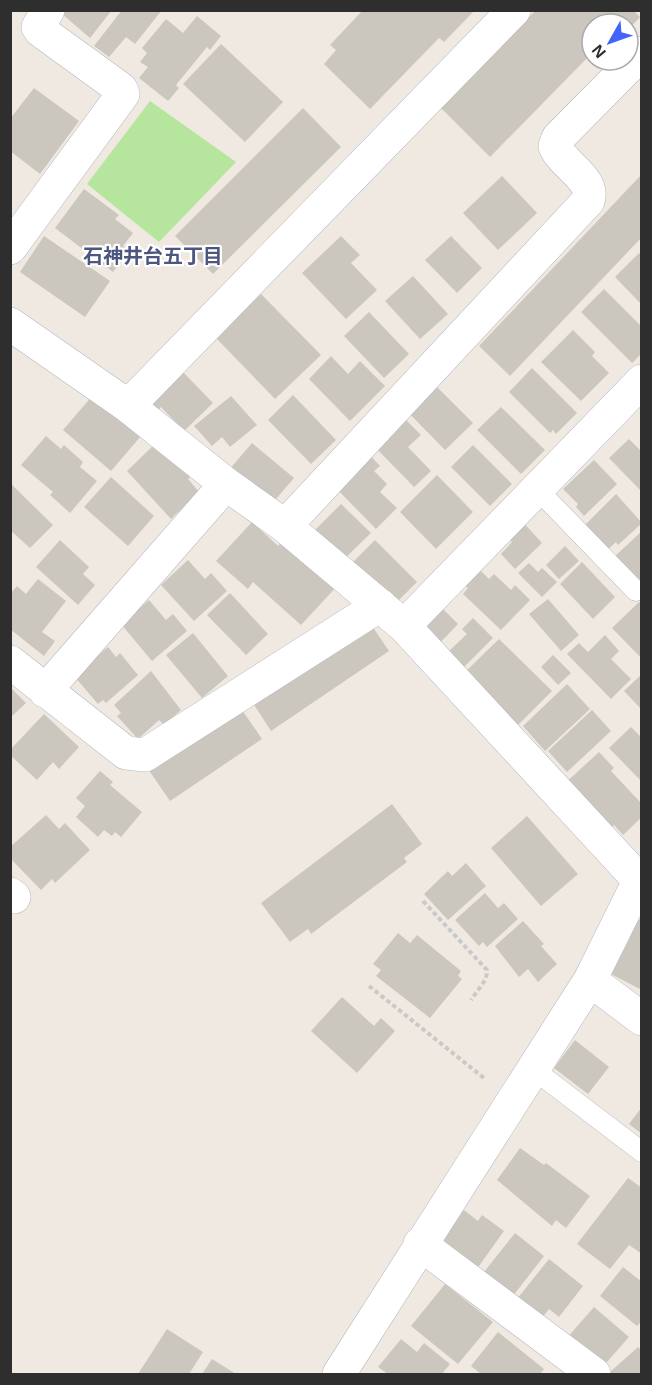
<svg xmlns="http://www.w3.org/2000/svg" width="652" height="1385" font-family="Helvetica,'Noto Sans JP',sans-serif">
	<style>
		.green { fill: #b6e59e }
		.building { fill: #cbc7bf }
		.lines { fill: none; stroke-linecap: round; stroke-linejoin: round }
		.service-casing { stroke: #b4b7c1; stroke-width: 21 }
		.minor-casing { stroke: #b4b7c1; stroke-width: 34 }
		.path { stroke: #c9c9c9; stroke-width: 4; stroke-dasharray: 4.5 3; stroke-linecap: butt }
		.service { stroke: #fff; stroke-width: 20 }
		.minor { stroke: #fff; stroke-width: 33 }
		.labels { text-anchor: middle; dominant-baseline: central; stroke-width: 4.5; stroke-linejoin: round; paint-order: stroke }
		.neighbourhood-label { font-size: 20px; font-weight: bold; fill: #4d5680; stroke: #fff }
	</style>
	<rect width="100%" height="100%" fill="#efe9e1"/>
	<path class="green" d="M150,101L236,162L159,242L87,184Z"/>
	<path class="building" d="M65,10H112L90,38L62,14Z
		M122,10H162L135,44L126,37L109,57L94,46Z
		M363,10H475L444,42L439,38L370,109L324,64L336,50L330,45Z
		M536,10H633L640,17L628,30V24H592V53L490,157L441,108Z
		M197,16L221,36L210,50L207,47L176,85L179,88L168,101L139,78L148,67L140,62L147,53L142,48L166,19L183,33Z
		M221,44L283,102L245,142L183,84Z
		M34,88L79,121L40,174L10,151V119Z
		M303,108L341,147L213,274L175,236Z
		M642,174V237L510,376L479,346Z
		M502,176L537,213L498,250L463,213Z
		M84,189L119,215L115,219L133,233L123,246L130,250L113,272L55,228Z
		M44,236L110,281L85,317L20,272Z
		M341,236L360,255L351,263L377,290L346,319L302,273Z
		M451,236L482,268L457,293L425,260Z
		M639,253L642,256V305L615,277Z
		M413,276L448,314L420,339L385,301Z
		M604,289L642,327V353L632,363L581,312Z
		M261,294L321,355L275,399L216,338Z
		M369,312L409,354L384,378L344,336Z
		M573,330L595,352L592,356L609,373L581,401L541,362Z
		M331,356L348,374L360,361L385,386L350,421L309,379Z
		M532,368L577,413L556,434L553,430L550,433L509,392Z
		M181,370L213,403L184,431L161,407L158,410L149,401Z
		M430,380L473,423L445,450L403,407Z
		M93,395L141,436L111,471L63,430Z
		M293,395L336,440L311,464L268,420Z
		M231,396L257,425L230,447L222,437L212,446L194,426Z
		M501,407L545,450L521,474L477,430Z
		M401,415L421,435L408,447L431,471L414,487L372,444Z
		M46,436L61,449L64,445L83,462L80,467L97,481L70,513L50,495L53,492L21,465Z
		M629,439L642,452V492L609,458Z
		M158,441L191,476L188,479L199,492L171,519L127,471Z
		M252,443L294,478L270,506L228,471Z
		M473,445L512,484L490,506L451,467Z
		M364,449L380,466L374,471L387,484L380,492L397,508L376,529L331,483Z
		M594,460L617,484L584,516L576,507L578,504L563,489Z
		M437,475L473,512L436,549L400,512Z
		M111,477L154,516L128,546L84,507Z
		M10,483L53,525L30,548L10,530Z
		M616,494L642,523L618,545L616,542L606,551L583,527Z
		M341,504L371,533L342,561L313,532Z
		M520,519L542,543L515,569L501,554L512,542L505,534Z
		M252,522L278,546L287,536L340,583L301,625L253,582L248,589L216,561Z
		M642,531V584L613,558Z
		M60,540L89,567L83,574L95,585L78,605L36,567Z
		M375,540L417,582L393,606L351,564Z
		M565,546L579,561L559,579L546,565Z
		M188,560L205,579L211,573L227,591L194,621L161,585Z
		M582,562L615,597L593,619L560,584Z
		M529,563L538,572L542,568L557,582L542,597L518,573Z
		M479,569L489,579L494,574L511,590L515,585L530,600L501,630L463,594L468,588L464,585Z
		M38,579L66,601L42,632L55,641L44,656L10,629V594L17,586L26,594Z
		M230,593L268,634L246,655L207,615Z
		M548,599L579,635L561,651L529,614Z
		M149,600L166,620L173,614L187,631L152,661L121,624Z
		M639,602L642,604V659L612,628Z
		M438,604L458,624L434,649L414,629Z
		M473,618L493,638L463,668L448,652L467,634L462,629Z
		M368,620L389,651L271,731L251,700Z
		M193,633L228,676L202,698L166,655Z
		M605,635L619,651L611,659L631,679L611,699L567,654L579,643L588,652Z
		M499,639L552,691L515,728L462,675Z
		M108,647L116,657L120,653L138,675L106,703L103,700L98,704L74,676Z
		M553,655L571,673L558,685L541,667Z
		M151,671L181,710L164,725L159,720L138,739L117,716L121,713L114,705Z
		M642,674V710L624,691Z
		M567,684L590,709L545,751L523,726Z
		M10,687L26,703L10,718Z
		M240,707L262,739L170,801L148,769Z
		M592,710L611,731L567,772L548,751Z
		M44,714L79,747L59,769L53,762L37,780L10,755V750Z
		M631,727L642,738V782L609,748Z
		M599,752L614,768L611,771L642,804V817L623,835L614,825L606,832L587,811L593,806L584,796L577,804L561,787Z
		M100,771L113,782L110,785L142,812L121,837L115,832L112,836L104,830L98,837L76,817L85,806L76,798Z
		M392,804L422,844L404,858L407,862L311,934L308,929L290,942L261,903Z
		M46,815L59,829L65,823L90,850L55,883L52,879L41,890L10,858V847Z
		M527,816L578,874L541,906L491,848Z
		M466,863L486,886L448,920L424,894L448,871L452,876Z
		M485,893L498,908L504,903L518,919L487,947L483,942L479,946L455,920Z
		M642,917V990L611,974L630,938L627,936L636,918L640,920Z
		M523,921L544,944L541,946L557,964L538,982L528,969L519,977L495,946Z
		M398,933L410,943L417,935L461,971L458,976L462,979L430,1018L376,976L381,970L373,964Z
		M342,997L374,1026L381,1018L395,1031L357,1073L311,1031Z
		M575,1040L609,1067L588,1094L554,1068Z
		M642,1107V1134L629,1124Z
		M520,1148L544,1165L546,1163L590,1196L566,1228L556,1220L552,1226L497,1180Z
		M628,1178L642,1188V1254L629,1245L610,1269L577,1244Z
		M464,1210L478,1221L482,1215L504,1231L474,1273L439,1245Z
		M515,1233L544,1256L509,1301L480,1277Z
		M549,1259L583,1286L559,1317L549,1309L538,1323L513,1304Z
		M623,1267L642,1282V1321L637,1326L600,1296Z
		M445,1284L493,1322L458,1364L411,1326Z
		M594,1307L629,1337L599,1371L566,1339Z
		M167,1329L203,1352L189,1374H138Z
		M498,1332L544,1369L540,1374H481L471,1366Z
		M401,1339L417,1352L424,1343L450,1364L442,1374H388L378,1367Z
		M638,1347L642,1351V1374H612L610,1372Z
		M212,1359L236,1374H202Z"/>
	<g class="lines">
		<g class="service-casing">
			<path id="service" d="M537,489L636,591
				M533,1069L642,1152"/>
		</g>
		<g class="minor-casing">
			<path id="minor" d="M10,248L123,94L121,89L41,31L38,27L48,10
				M10,324L128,406L226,484L285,526L404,626L638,879
				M128,406L514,10
				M285,526L588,201C596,179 562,165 555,146L558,138L642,53
				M404,626L642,381
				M10,662L126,753L145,755L380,605
				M45,691L226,484
				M10,894L14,897
				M590,980L642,1019
				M420,1244L594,1374
				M339,1374L590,980L642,875"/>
		</g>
		<path class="path" d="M423,901L487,970L486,979L471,1000
			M369,986L484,1078"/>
		<use href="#service" class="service"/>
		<use href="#minor" class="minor"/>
	</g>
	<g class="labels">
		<g class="neighbourhood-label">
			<text x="153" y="256">石神井台五丁目</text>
		</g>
	</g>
	<rect width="652" height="1385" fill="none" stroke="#2e2e2e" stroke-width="24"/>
	<g transform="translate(610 42) rotate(230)"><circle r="28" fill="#ffffff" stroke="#ababab" stroke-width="1.5"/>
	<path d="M0-4.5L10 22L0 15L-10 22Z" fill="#4264fb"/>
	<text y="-9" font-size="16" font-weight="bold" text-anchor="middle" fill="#2e2e2e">N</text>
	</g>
</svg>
